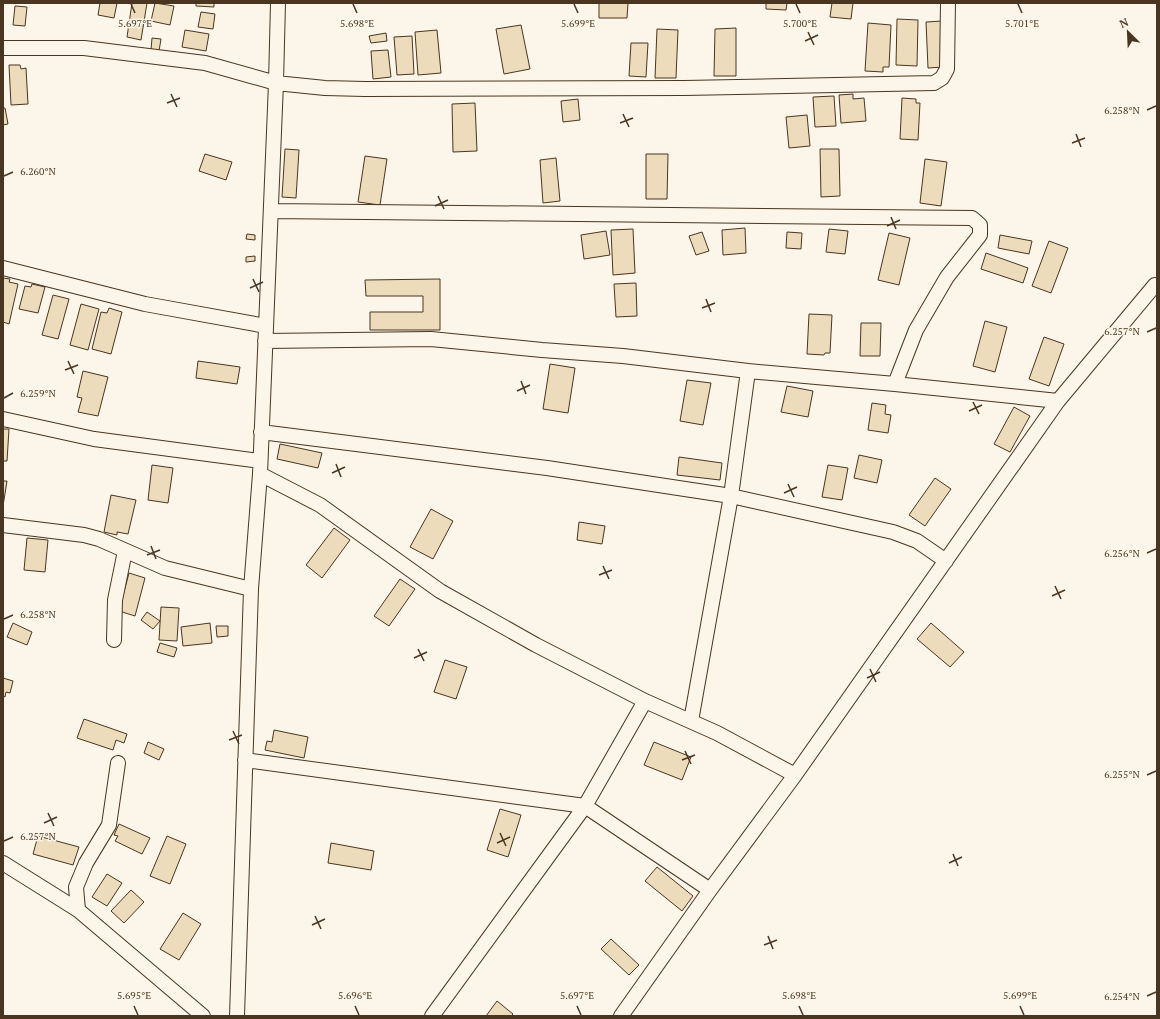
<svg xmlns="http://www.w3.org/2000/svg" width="1160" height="1019" font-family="'PT Serif',serif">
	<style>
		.building { fill: #ecdcbc; stroke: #4a3520 }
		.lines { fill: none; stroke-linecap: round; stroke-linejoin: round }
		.minor-casing { stroke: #4a3520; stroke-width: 16 }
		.minor { stroke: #fbf6e9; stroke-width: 14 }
		.ticks { fill: none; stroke: #4a3520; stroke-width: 1.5 }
		.ticks-label { font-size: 10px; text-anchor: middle; fill: #4a3520; stroke: #fbf6e9; stroke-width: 3; stroke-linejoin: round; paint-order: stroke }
	</style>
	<rect width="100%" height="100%" fill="#fbf6e9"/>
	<path class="building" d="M100,3H117L114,18L98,15Z
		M132,3H147L141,40L127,37Z
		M155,3L174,6L170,25L151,21Z
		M196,3H214V7L196,6Z
		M599,3H628L627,18H599Z
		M766,3H787L786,10L766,9Z
		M832,3H853L851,19L830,17Z
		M15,6L27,7L25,26L13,25Z
		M201,12L215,14L213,29L198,27Z
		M897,19L918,20L917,66L896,65Z
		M942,21L944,67L928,68L926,22Z
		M868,23L891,25L889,67H883V72L865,71Z
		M521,25L530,69L504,74L496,29Z
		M736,28V76H714L715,29Z
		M657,29L678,30L676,78H655Z
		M185,30L209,34L206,51L182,47Z
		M437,30L441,73L418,75L415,32Z
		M386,33L387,41L371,43L369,36Z
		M412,36L414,74L397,75L394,37Z
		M152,38L161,39L159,51L151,50Z
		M631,43H648L646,77L629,76Z
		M388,50L391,77L373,79L371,51Z
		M9,65H20L21,69L26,68L28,104L11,105Z
		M853,94V99L864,98L866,121L841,123L839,95Z
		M834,96L836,126L815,127L813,97Z
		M902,98L916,99V103H920L918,140L900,139Z
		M578,99L580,120L563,122L561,101Z
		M475,103L477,151L453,152L452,104Z
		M3,108H5L8,124L3,125Z
		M807,115L810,146L789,148L786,117Z
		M285,149L299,150L296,198L282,197Z
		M820,149H839L840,196L821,197Z
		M205,154L232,162L226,180L199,171Z
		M646,154H668L667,199H646Z
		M365,156L387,159L380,205L358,202Z
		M556,158L560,201L543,203L540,160Z
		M925,159L947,162L941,206L920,203Z
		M745,228L746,253L723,255L722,230Z
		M633,229L635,273L613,275L611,230Z
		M829,229L848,231L845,254L826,252Z
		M606,231L610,255L584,259L581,235Z
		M702,232L709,251L696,255L689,236Z
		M787,232L802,233L801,249L786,248Z
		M889,233L910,238L899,285L878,280Z
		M247,234L255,235V240L246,239Z
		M1000,235L1032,241L1029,254L998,248Z
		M1049,241L1068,248L1051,293L1032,286Z
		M986,253L1028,268L1023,283L981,269Z
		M255,256V261L246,262V257Z
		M3,278L10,279L9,282L18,284L9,324L3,322Z
		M440,279V330H370V312H423V296H366L365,280Z
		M636,283L637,316L616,317L614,284Z
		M32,284L45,287L38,313L19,309L25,286L31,287Z
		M53,295L69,299L58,339L42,335Z
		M81,304L99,309L88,350L70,345Z
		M109,308L122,312L111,354L92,349L101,312L107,313Z
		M809,314L832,315L830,353H825L824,355L807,354Z
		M985,321L1007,327L995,372L973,366Z
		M861,323H881L880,356H860Z
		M1044,337L1064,344L1049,386L1029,379Z
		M198,361L240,367L237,384L196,378Z
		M550,364L575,368L568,413L543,409Z
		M83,371L108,377L98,416L78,412L82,398L77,397Z
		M687,380L711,383L703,425L680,421Z
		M787,386L813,391L808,417L781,412Z
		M872,403L886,405L885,414L891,415L888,433L868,430Z
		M1014,407L1030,416L1010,452L994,444Z
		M3,429H9L7,461H3Z
		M280,444L322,453L318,468L277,459Z
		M859,455L882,460L877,483L854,478Z
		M679,457L722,463L720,480L677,475Z
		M152,465L173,468L168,503L148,500Z
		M828,465L848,468L842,500L822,497Z
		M935,478L951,489L925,526L909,515Z
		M3,481H7L3,506Z
		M111,495L136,500L128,534L117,532V535L104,532Z
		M431,509L453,521L433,559L410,547Z
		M579,522L605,526L602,544L577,540Z
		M334,528L350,540L322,578L306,565Z
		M27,538L48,540L45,572L24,570Z
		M129,573L145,578L135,616L119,611Z
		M400,579L415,589L389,626L374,616Z
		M161,607L179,608L177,641L159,640Z
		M147,612L160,621L153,629L141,620Z
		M13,623L32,632L27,645L7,637Z
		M210,623L212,643L183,646L181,627Z
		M931,623L964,652L950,667L917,639Z
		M216,626H228V636L217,637Z
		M160,643L177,648L174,657L157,652Z
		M445,660L467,667L456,699L434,692Z
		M3,678L13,681L10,693L6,692L5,697L3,696Z
		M84,719L127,734L124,743L116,740L113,750L77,738Z
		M274,730L308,737L304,758L265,750L267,741L272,742Z
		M148,742L164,749L159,760L144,753Z
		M654,742L691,757L682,780L644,765Z
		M500,809L521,815L508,857L487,850Z
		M119,824L150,838L142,854L115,841L118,836L114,835Z
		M38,836L79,847L73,865L33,854Z
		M167,836L186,844L170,884L150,876Z
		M331,843L374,851L371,870L328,863Z
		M657,867L693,896L682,911L645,881Z
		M107,874L122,883L107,906L92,897Z
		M131,890L144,902L124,923L111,911Z
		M183,913L201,924L179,960L160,949Z
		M611,939L639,965L629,975L601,949Z
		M497,1001L513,1014L511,1016H486Z"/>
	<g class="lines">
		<g class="minor-casing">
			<path id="minor" d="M3,48H84L205,63L276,83L325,88L365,89L684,88L934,83L942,78L947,69L948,3
				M271,211L972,218L980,225V235L947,277L916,330L895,384
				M3,268L145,304L266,326
				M265,341L431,339L542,350L623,356L748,371L895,384L1058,401
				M3,419L94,439L260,461
				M261,432L547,468L731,496L893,532L917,541L946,561
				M260,474L320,505L440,591L536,645L645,701L717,733L795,775
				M3,525L84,535L99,539L165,568L251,589
				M114,640L115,600L125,551
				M691,721L731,496L748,371
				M245,760L585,806L710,890
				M3,863L78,910L203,1016
				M78,910L76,887L86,863L109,825L118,763
				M237,1016L251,589L260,474L276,83L278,3
				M432,1016L585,806L645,701
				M621,1016L710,890L795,775L1058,401L1155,285"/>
		</g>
		<use href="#minor" class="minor"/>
	</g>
	<path class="ticks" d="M131,4L135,13M353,4L357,13M574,4L578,13M796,4L800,13M1018,4L1022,13M808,32L814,45M805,41L818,35M171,94L177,107M167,103L180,98M1147,110L1156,106M623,114L629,127M620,123L633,118M1076,134L1081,147M1072,143L1085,138M4,176L13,172M438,196L444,209M435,206L448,200M891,217L896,229M887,226L900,220M253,279L259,292M250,288L263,282M706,299L711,312M702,308L715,303M1147,332L1156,328M68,361L74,374M65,370L78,365M521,381L526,394M517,391L530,385M4,398L13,393M973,402L979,414M969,411L982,405M336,464L341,477M332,473L345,467M788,484L794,497M784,493L797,487M151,546L156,559M1147,553L1156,549M147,555L160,550M603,566L609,579M599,575L612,570M1055,586L1061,599M1052,596L1065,590M4,619L13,615M418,649L424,661M414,658L427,652M870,669L876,682M867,678L880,672M233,731L239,744M229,740L242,735M685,751L691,764M682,760L695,755M1147,775L1156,771M48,813L54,826M44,823L57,817M500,833L506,846M4,841L13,837M497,843L510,837M953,854L958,866M949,863L962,857M315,916L321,929M312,925L325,919M768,936L773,949M764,945L777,940M1147,996L1156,992M134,1006L138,1015M355,1006L359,1015M577,1006L581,1015M799,1006L803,1015M1020,1006L1024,1015"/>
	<g class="ticks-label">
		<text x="357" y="27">5.698°E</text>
		<text x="578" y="27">5.699°E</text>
		<text x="135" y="27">5.697°E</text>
		<text x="800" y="27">5.700°E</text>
		<text x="1022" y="27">5.701°E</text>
		<text x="1122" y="114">6.258°N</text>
		<text x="38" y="175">6.260°N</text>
		<text x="1122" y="335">6.257°N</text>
		<text x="38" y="397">6.259°N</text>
		<text x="1122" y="557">6.256°N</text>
		<text x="38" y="618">6.258°N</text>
		<text x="1122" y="778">6.255°N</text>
		<text x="38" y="840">6.257°N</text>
		<text x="134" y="999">5.695°E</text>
		<text x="355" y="999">5.696°E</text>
		<text x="577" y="999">5.697°E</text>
		<text x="799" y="999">5.698°E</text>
		<text x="1020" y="999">5.699°E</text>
		<text x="1122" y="1000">6.254°N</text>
	</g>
	<rect width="1160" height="1019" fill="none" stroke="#4a3520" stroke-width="8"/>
	<g transform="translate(1128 32) rotate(336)" stroke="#fbf6e9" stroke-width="3" paint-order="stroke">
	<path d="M0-3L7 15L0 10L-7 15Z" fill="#4a3520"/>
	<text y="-6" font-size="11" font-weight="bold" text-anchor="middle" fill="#4a3520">N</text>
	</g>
</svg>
